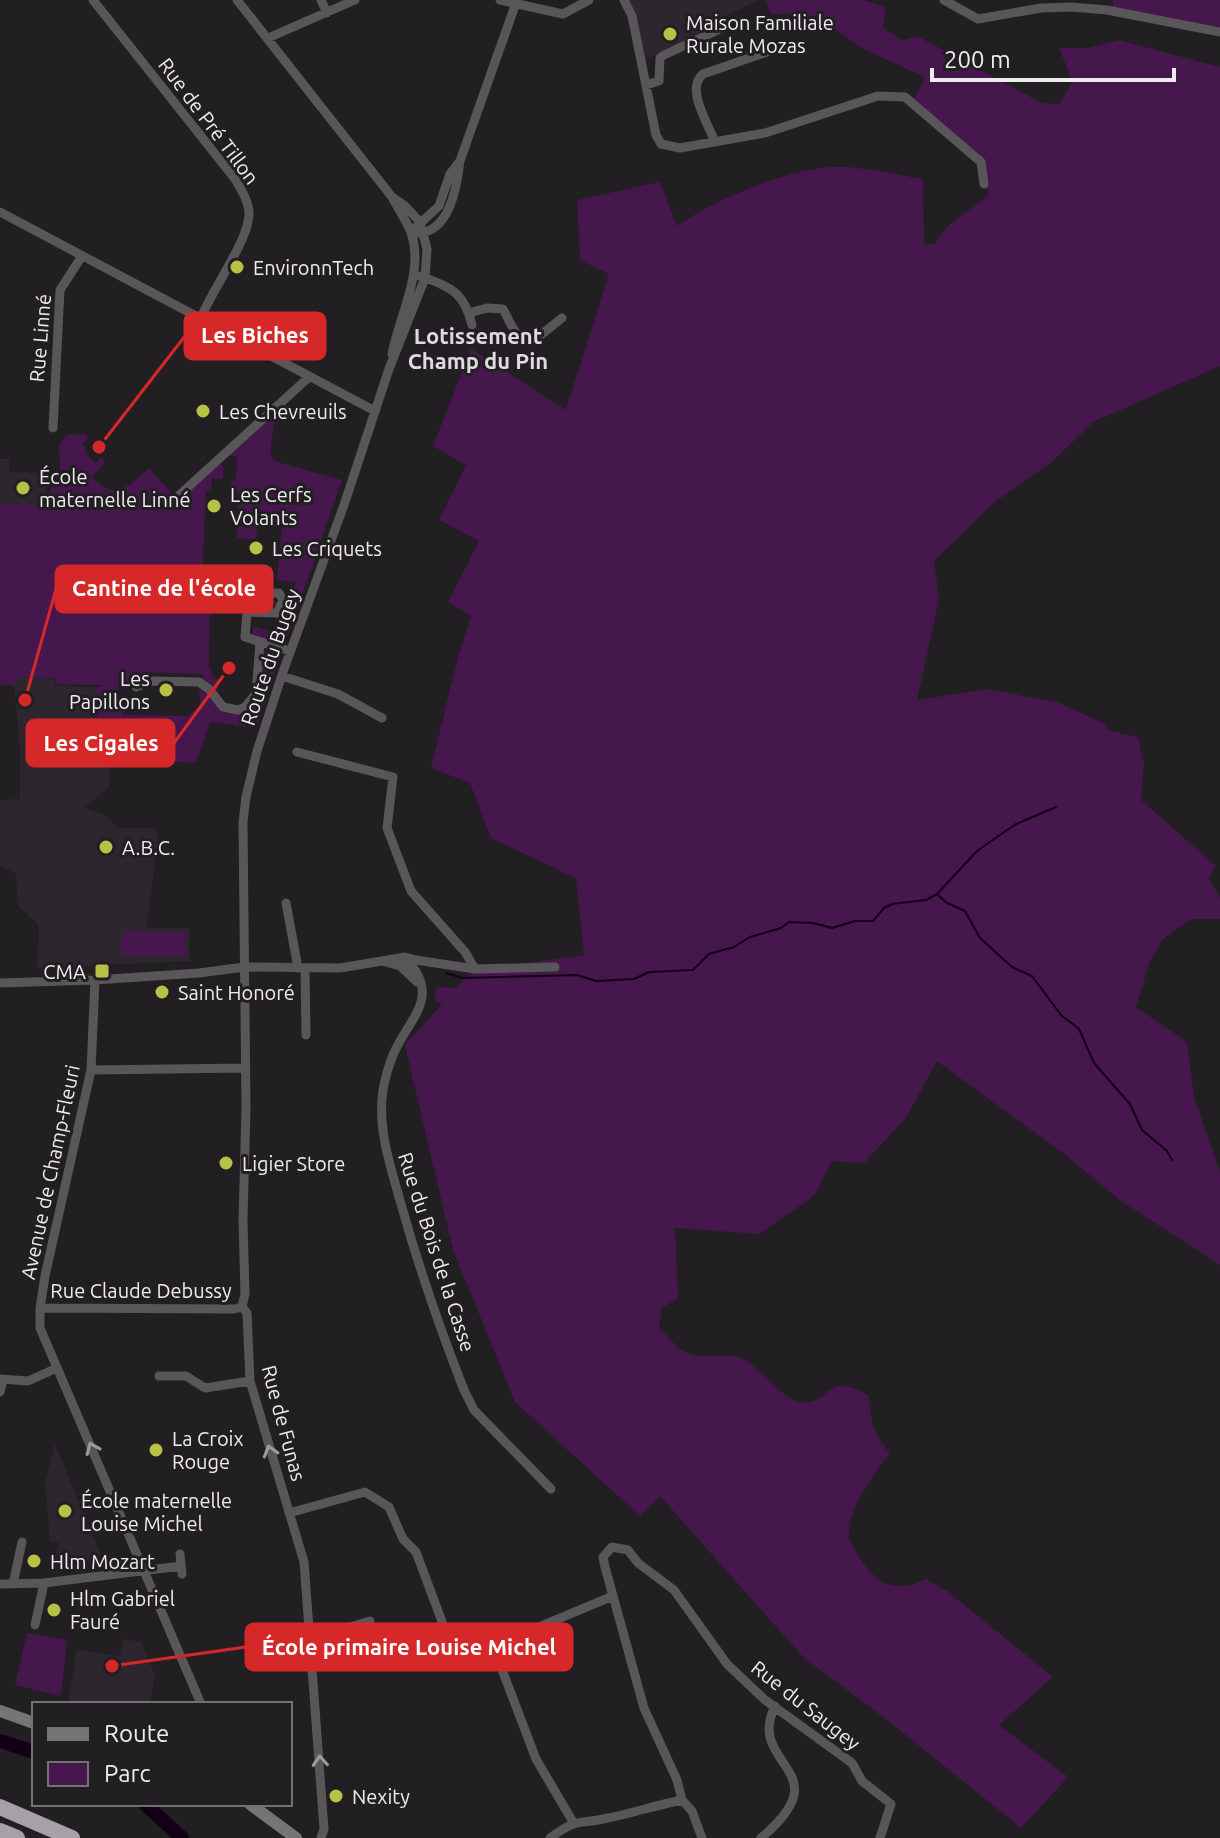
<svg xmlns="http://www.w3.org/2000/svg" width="1220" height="1838" font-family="Ubuntu,sans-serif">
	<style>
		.built { fill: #2d262e }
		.green { fill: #46174c }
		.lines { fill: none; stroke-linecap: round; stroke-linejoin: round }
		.stream { stroke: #130017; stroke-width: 2 }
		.river { stroke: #130017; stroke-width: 14 }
		.street { stroke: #585658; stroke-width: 9 }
		.secondary { stroke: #777477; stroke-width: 12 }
		.highway { stroke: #a5a1a6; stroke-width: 16 }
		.oneway { stroke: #9c9a9c }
		.poi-dot { fill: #b9c046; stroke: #221f23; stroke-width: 3 }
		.labels { text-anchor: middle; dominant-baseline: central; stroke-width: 6; stroke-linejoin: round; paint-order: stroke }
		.poi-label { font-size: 20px; fill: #efecef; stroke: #221f23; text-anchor: start }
		.street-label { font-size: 20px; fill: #efecef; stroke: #221f23 }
		.neighbourhood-label { font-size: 22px; font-weight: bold; fill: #dfdadf; stroke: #221f23 }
		.leader { fill: none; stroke: #d62828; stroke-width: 3 }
		.callout-dot { fill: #d62828; stroke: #221f23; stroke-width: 3 }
		.callout { fill: #d62828; stroke: #d62828; stroke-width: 3 }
		.callout-label { font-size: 22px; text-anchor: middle; font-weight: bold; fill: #fff }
	</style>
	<rect width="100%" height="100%" fill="#221f23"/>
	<path class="built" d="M627,0H759L716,20L718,27L643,61Z
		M0,459H9V472L47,473L46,506L0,504Z
		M17,677L54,679L55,686L97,687L96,715L112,732L109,787L85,808L106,815L117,828H153L158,834L147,928H189L190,961L37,968L39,925L18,906L16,874L0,865V800L20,799V750L14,685H16Z
		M55,1444L103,1560L56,1566L54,1561L59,1543L50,1541L45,1482Z
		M123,1639L141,1642L155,1675L150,1704H68L77,1650L120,1656Z"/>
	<path class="green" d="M765,0H863L886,7L883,27L902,41L917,36L1042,103L1059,104L1073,82L1059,48H1088L1119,40L1220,67V366L1093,422L1052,462L996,501L934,561L939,599L917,700L987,689L1059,703L1103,723L1110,731L1138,737L1144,764L1141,800L1216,866L1209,878L1220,898V919H1191L1162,940L1150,961L1136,1007L1187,1042L1194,1097L1220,1172V1265L1121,1201L1063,1153L937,1061L906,1118L864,1163L832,1161L814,1196L759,1234L675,1228L678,1298L662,1308L659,1328C667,1335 677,1349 687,1353C704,1361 732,1350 747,1361C762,1372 783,1399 801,1402C831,1406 825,1369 869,1396C871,1422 872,1432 890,1453C873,1476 854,1499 849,1529C847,1540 853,1547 859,1557C877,1585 895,1594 926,1579L947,1591L1053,1677L999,1725L1068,1777L1021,1828L886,1719L804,1658L660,1496L640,1516L515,1402L453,1250L405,1045L442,1004L434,1001L437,987L456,988L472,971L584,955L576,878L491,838L470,783L431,768L458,657L471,616L448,602L479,541L439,520L466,465L433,446L471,349L566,410L609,274L580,260L577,200L660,182L677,226C713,200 786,170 831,167C856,165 897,175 923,179L924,244H934L948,226L989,195L979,162L911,104L925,77L863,49L832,27L805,14H771Z
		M1113,0H1220V28L1113,7Z
		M277,405L270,452L274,461L342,480L286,641L277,644L251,635L254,627L279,633L296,582L277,580L282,522L280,518L271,516L263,518L257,527L256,540L237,538L238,492L230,491L231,481L236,480L237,457L231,456L227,451Z
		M85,434L89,438L82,444L87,450L85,452L95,463L101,458L105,462L92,477C117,502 126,488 149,468L176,498L217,460L223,466V479L212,478L211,491H206L202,578L210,579L209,665L213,679H219L218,692L213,685L203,680V674L144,672L142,680L132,687H119V709L123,715L188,716L200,706L199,682L223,707L249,705L263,652L277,653L279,660L256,728L210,722L196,763L110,758L111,732L96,715L97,687L104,685L56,684L55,678L17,677L16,685H0V504L50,506L51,480L60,470L59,446L66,435Z
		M122,931L186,932V957L121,956Z
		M27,1633L67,1640L61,1696L15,1685Z"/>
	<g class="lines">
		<path class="stream" d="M938,895L947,903L965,911L980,938L1012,967L1032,976L1061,1015L1079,1029L1094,1063L1130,1104L1142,1130L1167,1151L1172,1160
			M446,973L463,978L577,975L596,981L634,979L649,972L693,970L709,954L734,947L750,937L781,928L789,922L813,923L832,928L855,921H873L884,908L892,904L926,900L937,894L977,851L994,839L1016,824L1056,807"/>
		<path class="river" d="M0,1741L34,1752
			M145,1804L182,1838"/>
		<path class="street" d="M93,0L235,179C241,189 249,202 249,214C249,240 211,291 201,318
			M237,0L392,197C398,208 405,219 410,230C426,269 399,316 392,354
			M321,0L327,13
			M500,0L563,14L589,0
			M624,0L632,16L656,135L661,144L680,148L765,133L878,96L905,97L981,162L984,184
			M944,0L978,19L1041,8L1072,7L1107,10L1220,32
			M268,38L355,0
			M646,85L659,81L660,58L664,55L718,30
			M715,142C708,123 685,89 703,74L767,52
			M0,212L375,411
			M416,227L439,206L450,174L460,161
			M418,233C450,232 457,186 460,161L517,0
			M420,276C450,287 464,291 472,325
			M469,313L487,308L503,309C511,324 515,339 532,342L562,318
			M53,428L60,290L82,256
			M176,498L308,378
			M253,612L255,593H279L283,600L277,613L247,612L245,637L290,651
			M282,676L338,694L382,718
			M136,687L152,681L199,682L209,689L223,707L238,710L245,707L256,694L260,642
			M297,752L393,777L387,828L411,891L465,952L475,969
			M286,903L298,968
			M405,957C443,998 409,1017 393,1055C389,1065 385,1079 383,1090C377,1129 391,1168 401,1204C419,1268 440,1329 464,1390L474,1410L551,1489
			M416,960L475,969L555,967
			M400,966L416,960L405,957L382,961L400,966L417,982
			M305,968L306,1035
			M95,980L91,1070L45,1276L40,1308V1328L201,1704
			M0,983L95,980L199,973L244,967L340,968L382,961
			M91,1070L246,1068
			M40,1308L234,1309L242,1307
			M159,1376H186L205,1388L250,1381
			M0,1379L28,1381L57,1368
			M0,1392L3,1380
			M289,1513L365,1492L389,1507L403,1539L416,1552L456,1659L493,1646L613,1596
			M180,1554L182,1574
			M0,1584L44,1583L181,1566
			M13,1584L22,1542
			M35,1625L44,1583
			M311,1639L370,1621
			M493,1646L536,1759L573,1822
			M321,1838L324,1829L304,1562L250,1381L247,1313L242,1307L245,1294L243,1220L246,1108L243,822L246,797L257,751L284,669L344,505L389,369L425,278L427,249L420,222L405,206L392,197
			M550,1838C578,1817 578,1825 608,1818C633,1813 657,1805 682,1800
			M702,1838L692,1811L682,1800L677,1780L644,1708L605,1567L603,1557L612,1547L628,1550L638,1563L674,1590L727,1664L765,1700L852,1763L862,1781L891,1804L880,1838
			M761,1838C843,1769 745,1767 775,1706"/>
		<path class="secondary" d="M0,1711L34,1723
			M250,1804L296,1838"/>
		<path class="highway" d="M0,1807L72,1838
			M0,1831L17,1838"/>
	</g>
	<defs><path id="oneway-chevron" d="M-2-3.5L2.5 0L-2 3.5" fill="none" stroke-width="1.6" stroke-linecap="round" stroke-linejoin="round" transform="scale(2)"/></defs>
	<g class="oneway">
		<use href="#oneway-chevron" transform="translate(92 1448) rotate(-113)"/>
		<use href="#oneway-chevron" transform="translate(270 1451) rotate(-106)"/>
		<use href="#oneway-chevron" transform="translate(320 1761) rotate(-94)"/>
	</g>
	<g class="poi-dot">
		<circle cx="670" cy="34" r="8"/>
		<circle cx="237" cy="267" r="8"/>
		<circle cx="203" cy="411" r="8"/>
		<circle cx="23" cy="488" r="8"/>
		<circle cx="214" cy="506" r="8"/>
		<circle cx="256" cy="548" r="8"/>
		<circle cx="166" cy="690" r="8"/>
		<circle cx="106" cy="847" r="8"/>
		<rect x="94" y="963" width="16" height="16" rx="4"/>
		<circle cx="162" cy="992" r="8"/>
		<circle cx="226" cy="1163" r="8"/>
		<circle cx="156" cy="1450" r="8"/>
		<circle cx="65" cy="1511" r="8"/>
		<circle cx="34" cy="1561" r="8"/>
		<circle cx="54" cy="1610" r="8"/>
		<circle cx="336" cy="1796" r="8"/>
	</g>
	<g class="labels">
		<g class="poi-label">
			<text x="686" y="22">Maison Familiale<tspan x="686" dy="23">Rurale Mozas</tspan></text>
			<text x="253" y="267">EnvironnTech</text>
			<text x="219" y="411">Les Chevreuils</text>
			<text x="39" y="476">École<tspan x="39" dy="23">maternelle Linné</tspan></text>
			<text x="230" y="494">Les Cerfs<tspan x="230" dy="23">Volants</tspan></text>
			<text x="272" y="548">Les Criquets</text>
			<text x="150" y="678" text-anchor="end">Les<tspan x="150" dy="23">Papillons</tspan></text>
			<text x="122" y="847">A.B.C.</text>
			<text x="86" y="971" text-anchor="end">CMA</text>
			<text x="178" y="992">Saint Honoré</text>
			<text x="242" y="1163">Ligier Store</text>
			<text x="172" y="1438">La Croix<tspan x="172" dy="23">Rouge</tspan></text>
			<text x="81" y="1500">École maternelle<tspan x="81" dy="23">Louise Michel</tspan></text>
			<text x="50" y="1561">Hlm Mozart</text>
			<text x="70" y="1598">Hlm Gabriel<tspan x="70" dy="23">Fauré</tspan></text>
			<text x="352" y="1796">Nexity</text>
		</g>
		<g class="street-label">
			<text transform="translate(209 121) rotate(53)">Rue de Pré Tillon</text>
			<text transform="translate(40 338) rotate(-85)">Rue Linné</text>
			<text transform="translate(270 657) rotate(-71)">Route du Bugey</text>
			<text transform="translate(50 1172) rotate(-78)">Avenue de Champ-Fleuri</text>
			<text transform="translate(437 1252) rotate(72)">Rue du Bois de la Casse</text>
			<text x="141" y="1290">Rue Claude Debussy</text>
			<text transform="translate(284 1423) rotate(75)">Rue de Funas</text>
			<text transform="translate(806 1705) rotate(38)">Rue du Saugey</text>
		</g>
		<g class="neighbourhood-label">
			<text x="478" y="335">Lotissement<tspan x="478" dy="25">Champ du Pin</tspan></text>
		</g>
	</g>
	<path class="leader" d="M99 447L185 336M25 700L56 589M229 668L174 743M112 1666L246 1647"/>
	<g class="callout-dot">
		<circle cx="99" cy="447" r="8"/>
		<circle cx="25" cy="700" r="8"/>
		<circle cx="229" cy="668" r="8"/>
		<circle cx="112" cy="1666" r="8"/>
	</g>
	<g class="callout">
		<rect x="185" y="313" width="140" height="46" rx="8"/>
		<rect x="56" y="566" width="216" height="46" rx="8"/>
		<rect x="27" y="720" width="147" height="46" rx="8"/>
		<rect x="246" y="1624" width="326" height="46" rx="8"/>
	</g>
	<g class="callout-label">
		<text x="255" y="343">Les Biches</text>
		<text x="164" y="596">Cantine de l'école</text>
		<text x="101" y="751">Les Cigales</text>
		<text x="409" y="1655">École primaire Louise Michel</text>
	</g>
	<rect x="32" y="1702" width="260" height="104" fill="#221f23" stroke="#747175" stroke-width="2"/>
	<rect x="48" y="1728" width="40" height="12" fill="#777477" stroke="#747175" stroke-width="2"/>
	<text x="104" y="1742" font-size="24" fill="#efecef">Route</text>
	<rect x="48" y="1762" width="40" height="24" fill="#46174c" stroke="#747175" stroke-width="2"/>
	<text x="104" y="1782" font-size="24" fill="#efecef">Parc</text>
	<path d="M932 68v12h242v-12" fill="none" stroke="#efecef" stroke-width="4"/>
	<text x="944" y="68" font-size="24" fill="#efecef" stroke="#221f23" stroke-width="6" paint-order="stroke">200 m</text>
</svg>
